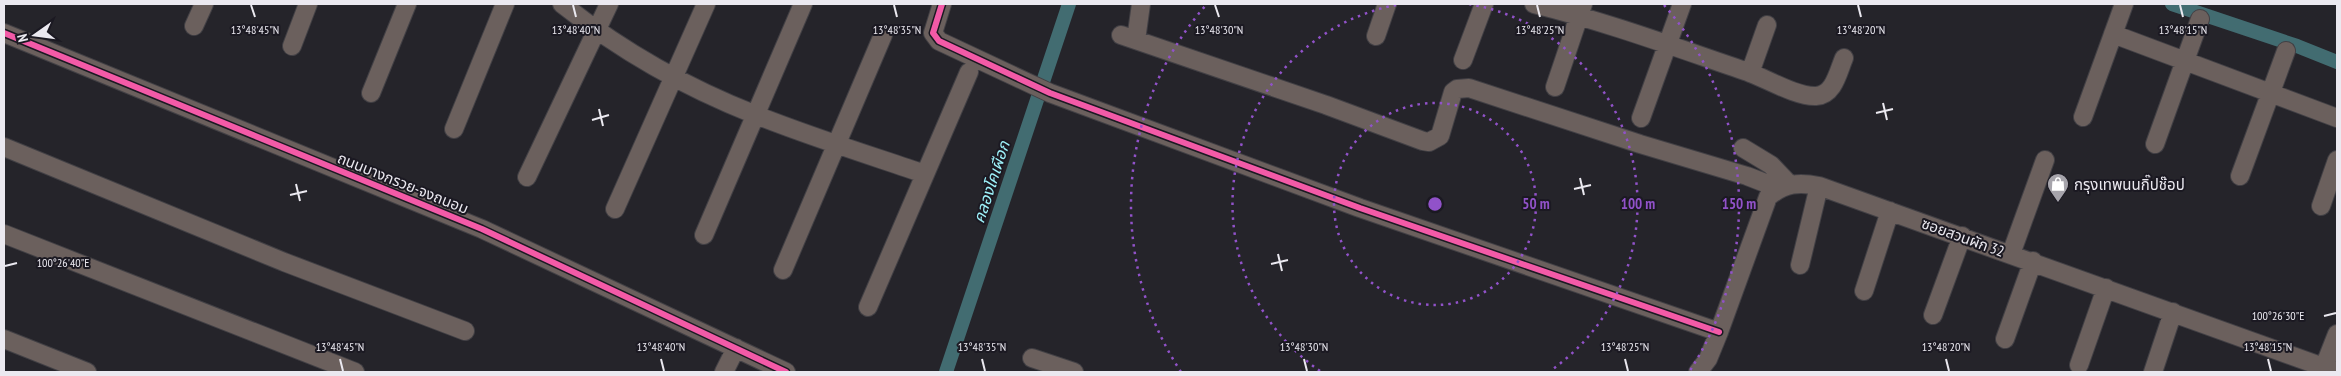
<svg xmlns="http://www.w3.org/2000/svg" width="2341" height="376" font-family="'PT Sans Narrow','Noto Sans Thai',sans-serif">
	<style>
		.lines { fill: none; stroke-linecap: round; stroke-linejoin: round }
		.canal { stroke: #426c71; stroke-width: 14 }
		.minor-casing { stroke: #424045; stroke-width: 20 }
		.minor { stroke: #6b605d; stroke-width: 18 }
		.cycleway-casing { stroke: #1b1922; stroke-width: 9 }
		.cycleway { stroke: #f35aa7; stroke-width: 6 }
		.ticks { fill: none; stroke: #ebe9f0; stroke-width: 2 }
		.ring { fill: none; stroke: #9152c9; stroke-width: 2.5; stroke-dasharray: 2.5 5 }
		.labels { text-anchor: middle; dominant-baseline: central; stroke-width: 4; stroke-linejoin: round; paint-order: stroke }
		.street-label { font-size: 15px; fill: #ebe9f0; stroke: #1b1922 }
		.poi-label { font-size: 15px; fill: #ebe9f0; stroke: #1b1922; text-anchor: start }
		.water-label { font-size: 16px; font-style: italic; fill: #9ef2fa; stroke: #1b1922 }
		.ticks-label { font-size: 12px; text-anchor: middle; fill: #ebe9f0; stroke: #1b1922; stroke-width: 4; stroke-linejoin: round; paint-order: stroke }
		.centre { fill: #9152c9; stroke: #1b1922; stroke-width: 2.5 }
		.ring-label { font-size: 15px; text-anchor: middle; font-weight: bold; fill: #9152c9; stroke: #1b1922; stroke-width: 4; stroke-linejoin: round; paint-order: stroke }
	</style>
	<rect width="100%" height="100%" fill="#25242a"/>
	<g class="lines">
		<path class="canal" d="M2172,4L2297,46L2337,62
			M946,372L1069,4"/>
		<g class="minor-casing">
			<path id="minor" d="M562,4C620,50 687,88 756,115C811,137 869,155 925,174
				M942,4L933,33L939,41L1050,93L1360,208L1719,332
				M1534,4C1607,22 1677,48 1748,72C1767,79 1797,97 1816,96C1834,95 1838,72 1844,58
				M194,26L204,4
				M4,33L482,229L786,372
				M2113,34L2337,118
				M1121,35L1326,105L1423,141L1429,142L1440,136L1453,92L1457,89L1469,88L1640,144L1747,176L1778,188
				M1376,36L1387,4
				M1136,40L1141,4
				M292,46L308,4
				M1463,60L1484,4
				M1750,73L1767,25
				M1555,87L1583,4
				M371,93L407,4
				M2083,117L2124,4
				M1641,118L1682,4
				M454,129L505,4
				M2155,144L2200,19
				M4,147L284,262L465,331
				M1743,148L1771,165L1789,184
				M2240,176L2286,51
				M527,177L609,4
				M2321,206L2337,160
				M615,209L706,4
				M4,234L355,372
				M704,235L803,4
				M2011,254L2045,160
				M1800,265L1819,186
				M783,270L883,35
				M1864,291L1890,211
				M868,307L969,72
				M1933,315L1962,236
				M4,339L87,372
				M2005,339L2033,261
				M1032,358L1074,372
				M2079,365L2106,288
				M2324,367L2337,334
				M724,372L736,348
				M1698,372L1708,359L1719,332L1768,197C1785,183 1799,182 1819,186L2337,372
				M2153,372L2173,312"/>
		</g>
		<use href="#minor" class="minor"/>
		<g class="cycleway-casing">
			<path id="cycleway" d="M942,4L933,33L939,41L1050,93L1360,208L1719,332
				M4,33L482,229L786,372"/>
		</g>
		<use href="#cycleway" class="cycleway"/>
	</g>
	<path class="ticks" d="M251,5L255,17M573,5L576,17M894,5L897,17M1215,5L1219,17M1537,5L1540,17M1858,5L1861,17M2180,5L2183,17M1883,103L1887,120M599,109L603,126M1876,113L1893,109M592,120L609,115M1580,178L1584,195M296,184L300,201M1574,189L1591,185M290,195L307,191M1278,254L1282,271M1271,264L1288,260M5,266L17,263M2324,316L2336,313M340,359L343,371M661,359L664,371M982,359L985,371M1304,359L1307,371M1625,359L1628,371M1946,359L1949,371M2268,359L2271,371"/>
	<g class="ring">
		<circle cx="1435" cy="204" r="101"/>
		<path d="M1320 371A203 203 0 0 1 1401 4M1469 4A203 203 0 0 1 1550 371"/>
		<path d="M1181 372A304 304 0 0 1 1206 5M1664 5A304 304 0 0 1 1689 372"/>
	</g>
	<defs>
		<g id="shop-pin" transform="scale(1.125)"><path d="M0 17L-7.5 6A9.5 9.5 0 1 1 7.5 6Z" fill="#a6a4ab" stroke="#1b1922"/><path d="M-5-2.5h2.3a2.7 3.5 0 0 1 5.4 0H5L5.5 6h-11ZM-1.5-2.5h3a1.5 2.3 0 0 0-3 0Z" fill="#fff"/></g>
	</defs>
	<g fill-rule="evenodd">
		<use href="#shop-pin" x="2058" y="184"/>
	</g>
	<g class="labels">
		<g class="street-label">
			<text transform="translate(403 183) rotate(22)">ถนนบางกรวย-จงถนอม</text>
			<text transform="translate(1963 237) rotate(20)">ซอยสวนผัก 32</text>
		</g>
		<g class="poi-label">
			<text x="2074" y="184">กรุงเทพนนกิ๊ปช๊อป</text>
		</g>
		<g class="water-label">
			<text transform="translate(991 182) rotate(-72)">คลองโคเผือก</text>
		</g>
	</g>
	<g class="ticks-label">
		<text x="255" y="34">13°48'45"N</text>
		<text x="576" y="34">13°48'40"N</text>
		<text x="897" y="34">13°48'35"N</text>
		<text x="1219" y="34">13°48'30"N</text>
		<text x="1540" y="34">13°48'25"N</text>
		<text x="1861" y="34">13°48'20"N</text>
		<text x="2183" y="34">13°48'15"N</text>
		<text x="63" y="267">100°26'40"E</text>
		<text x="2278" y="320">100°26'30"E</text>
		<text x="340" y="351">13°48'45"N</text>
		<text x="661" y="351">13°48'40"N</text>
		<text x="982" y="351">13°48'35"N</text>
		<text x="1304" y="351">13°48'30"N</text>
		<text x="1625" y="351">13°48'25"N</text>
		<text x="1946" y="351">13°48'20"N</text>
		<text x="2268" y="351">13°48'15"N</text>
	</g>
	<circle cx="1435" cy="204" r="8" class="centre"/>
	<g class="ring-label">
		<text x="1536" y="209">50 m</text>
		<text x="1638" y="209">100 m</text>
		<text x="1739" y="209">150 m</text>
	</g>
	<rect width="2341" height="376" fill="none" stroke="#ebe9f0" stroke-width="10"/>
	<g transform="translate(35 35) rotate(256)" stroke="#1b1922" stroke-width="4" paint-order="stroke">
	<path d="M0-4L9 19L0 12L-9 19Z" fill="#ebe9f0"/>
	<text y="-8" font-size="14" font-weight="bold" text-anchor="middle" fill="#ebe9f0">N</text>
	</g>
</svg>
